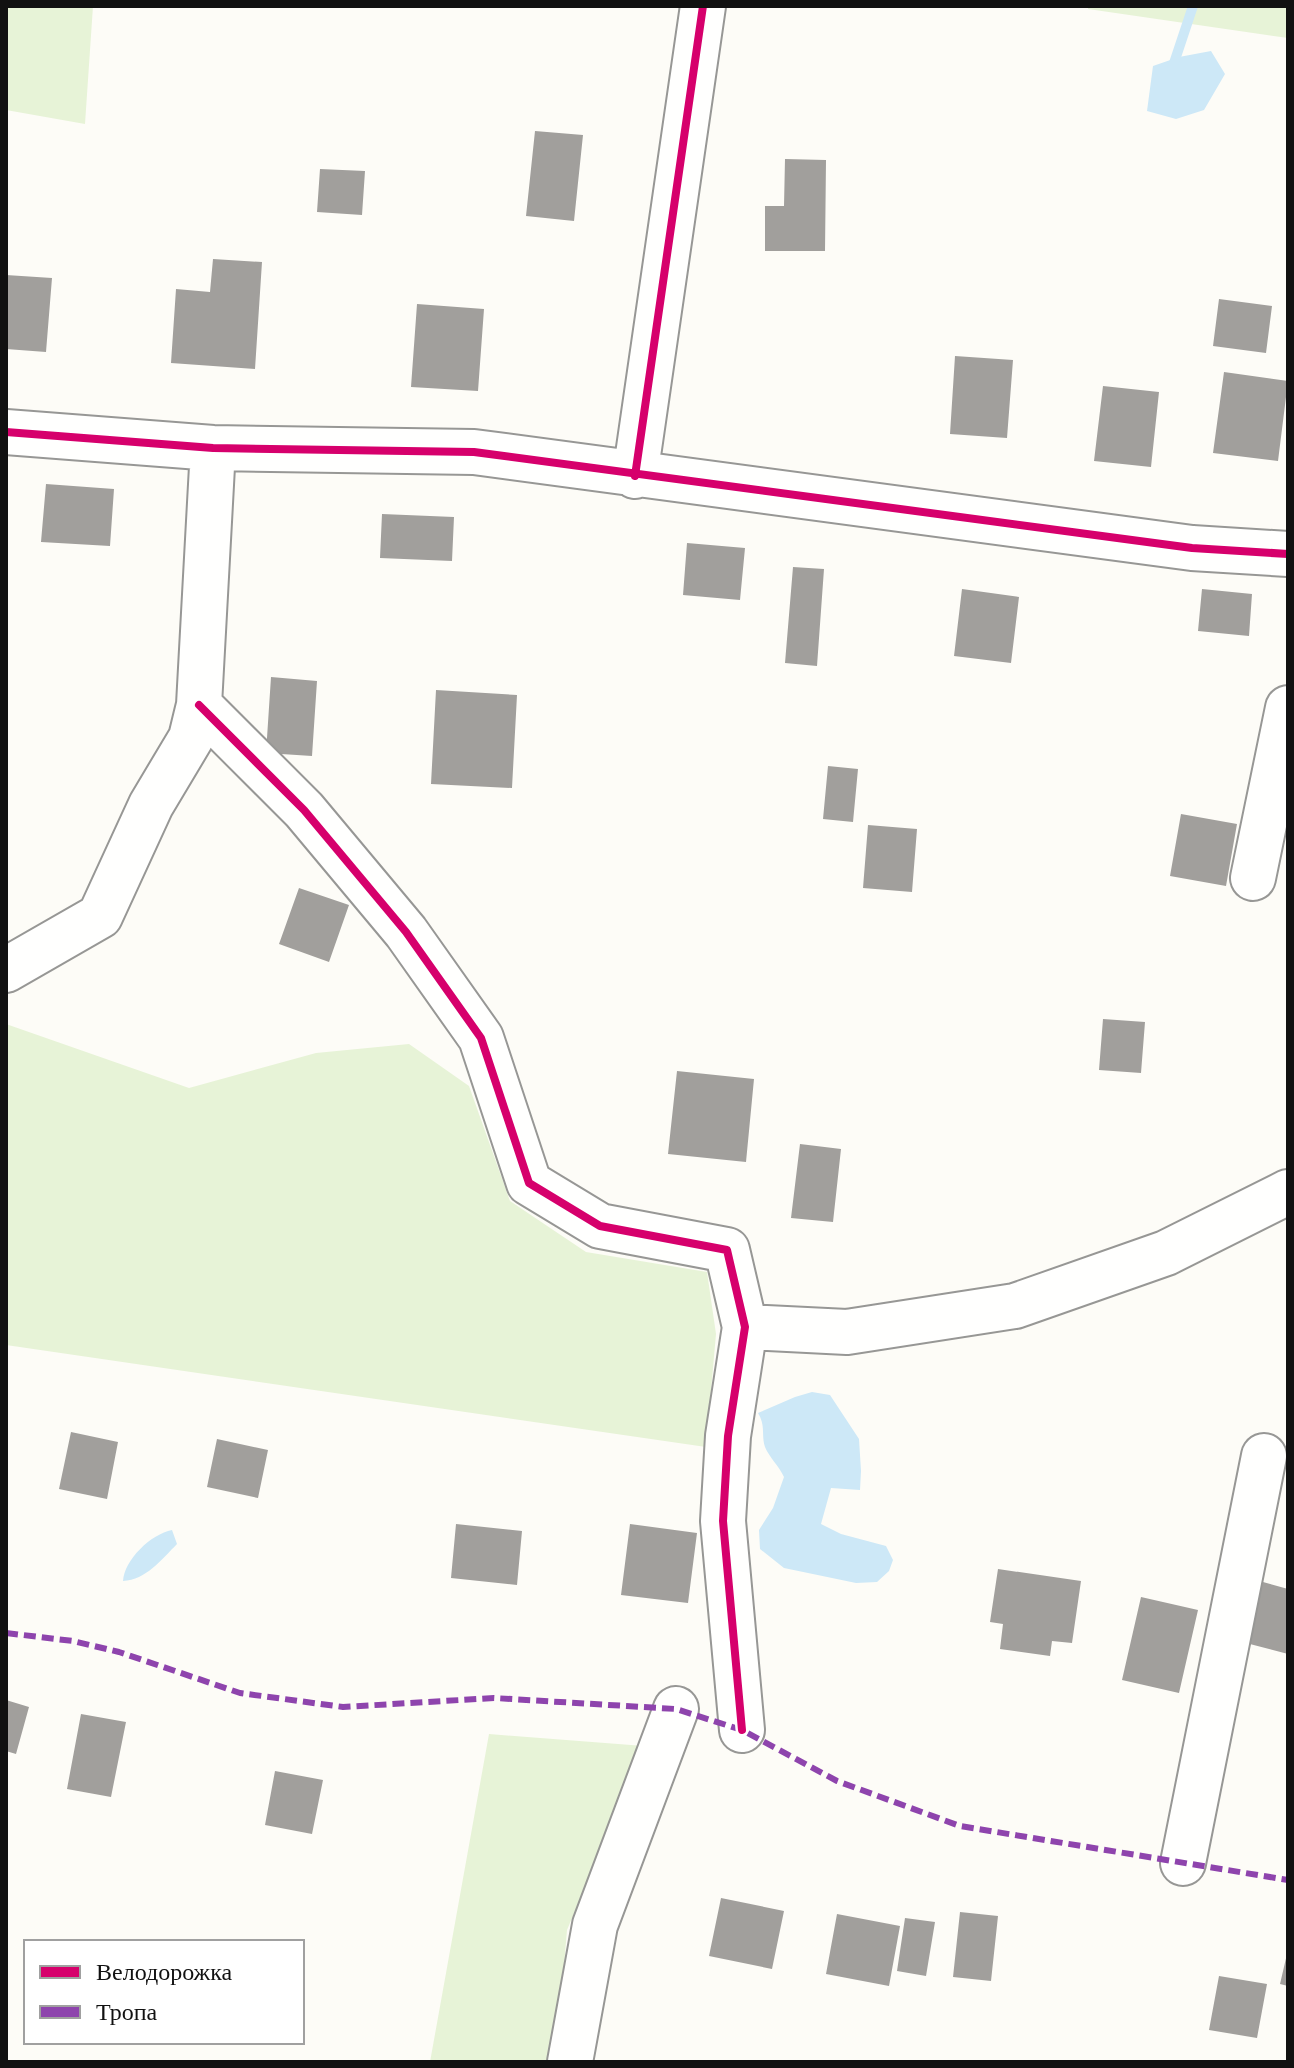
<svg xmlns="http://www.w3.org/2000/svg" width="1294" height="2068" font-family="'Times New Roman',serif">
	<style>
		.green { fill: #e7f3d7 }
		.water { fill: #cde8f7 }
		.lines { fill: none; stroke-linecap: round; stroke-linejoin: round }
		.stream { stroke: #cde8f7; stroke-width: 10 }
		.building { fill: #a19f9c }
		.minor-casing { stroke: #979795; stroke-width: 48 }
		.minor { stroke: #fffffe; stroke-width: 44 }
		.quiet { stroke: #8e44ad; stroke-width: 6; stroke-dasharray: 12 6; stroke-linecap: butt }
		.cycleway-casing { stroke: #fff; stroke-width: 13 }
		.cycleway { stroke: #d6006c; stroke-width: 8 }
	</style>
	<rect width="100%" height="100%" fill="#fdfcf7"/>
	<path class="green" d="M6,6H93L85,124L6,110Z
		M1088,6H1288V38L1088,9Z
		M6,1024L189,1088L316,1053L409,1044L469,1086L510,1201L586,1252L707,1272L716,1334L706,1447L6,1345Z
		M489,1734L644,1746L567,1930L556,2062H430Z"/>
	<path class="water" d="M1211,51L1225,74L1204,110L1176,119L1147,111L1153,66L1179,57Z
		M812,1392L830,1395L859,1439L861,1471L860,1490L831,1488L821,1524L841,1534L886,1546L893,1560L889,1571L877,1582L856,1583L784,1568L760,1549L759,1530L773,1508L784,1477C779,1466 769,1457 765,1447C761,1435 766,1426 758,1413L795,1397Z
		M172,1530L177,1544C162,1559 146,1580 123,1581C124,1560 151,1534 172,1530Z"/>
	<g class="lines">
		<path class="stream" d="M1172,69L1193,6"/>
	</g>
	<path class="building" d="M535,131L583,135L574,221L526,216Z
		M785,159L826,160L825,251H765V206H784Z
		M320,169L365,171L362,215L317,212Z
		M213,259L262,262L255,369L171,363L176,289L210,292Z
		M6,275L52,278L46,352L6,349Z
		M1219,299L1272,306L1266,353L1213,346Z
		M417,304L484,309L478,391L411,387Z
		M955,356L1013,360L1007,438L950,434Z
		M1224,372L1288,381L1278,461L1213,453Z
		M1103,386L1159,392L1151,467L1094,461Z
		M46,484L114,489L110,546L41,542Z
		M382,514L454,517L452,561L380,558Z
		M687,543L745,548L740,600L683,595Z
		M793,567L824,569L817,666L785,663Z
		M962,589L1019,597L1011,663L954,656Z
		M1202,589L1252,594L1249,636L1198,631Z
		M271,677L317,681L312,756L266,753Z
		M436,690L517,695L512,788L431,784Z
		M828,766L858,769L853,822L823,819Z
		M1181,814L1237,824L1226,886L1170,876Z
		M868,825L917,829L912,892L863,888Z
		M299,888L349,905L329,962L279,944Z
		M1103,1019L1145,1022L1141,1073L1099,1070Z
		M677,1071L754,1079L746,1162L668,1154Z
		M800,1144L841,1149L833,1222L791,1218Z
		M71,1432L118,1442L107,1499L59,1489Z
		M217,1439L268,1450L258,1498L207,1487Z
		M456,1524L522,1531L517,1585L451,1578Z
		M630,1524L697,1533L688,1603L621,1595Z
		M998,1569L1081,1581L1072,1643L1052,1641L1050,1656L1000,1649L1003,1624L990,1622Z
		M1263,1582L1288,1589V1654L1246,1643Z
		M1141,1597L1198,1610L1179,1693L1122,1680Z
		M6,1700L29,1707L16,1754L6,1751Z
		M81,1714L126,1722L111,1797L67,1789Z
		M275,1771L323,1780L312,1834L265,1825Z
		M721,1898L784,1911L772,1969L709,1956Z
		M960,1912L998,1916L991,1981L953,1977Z
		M837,1914L900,1926L889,1986L826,1974Z
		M905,1918L935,1922L926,1976L897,1971Z
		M1287,1954H1288V1986L1280,1984Z
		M1219,1976L1267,1984L1257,2038L1209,2030Z"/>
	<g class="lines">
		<g class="minor-casing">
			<path id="minor" d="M6,432L213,448L474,452L1192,548L1288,554
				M635,476L703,6
				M199,705L304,810L406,932L481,1038L529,1183L600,1226L727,1250L745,1327L728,1436L723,1521L742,1730
				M1253,878L1288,708
				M6,970L100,916L151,805L191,738L199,705L213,448
				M745,1327L847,1332L1015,1306L1166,1253L1288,1192
				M1183,1863L1264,1456
				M570,2062L595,1925L676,1709"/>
		</g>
		<use href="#minor" class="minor"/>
		<path class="quiet" d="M6,1633L73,1641L119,1652L240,1693L343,1707L494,1698L676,1709L742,1730L837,1781L960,1826L1288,1880"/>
		<g class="cycleway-casing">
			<path id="cycleway" d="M6,432L213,448L474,452L1192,548L1288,554
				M635,476L703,6
				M199,705L304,810L406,932L481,1038L529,1183L600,1226L727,1250L745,1327L728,1436L723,1521L742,1730"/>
		</g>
		<use href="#cycleway" class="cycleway"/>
	</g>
	<rect width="1294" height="2068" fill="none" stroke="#111111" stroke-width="16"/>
	<rect x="24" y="1940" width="280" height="104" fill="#ffffff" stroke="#a0a0a0" stroke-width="2"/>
	<rect x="40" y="1966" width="40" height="12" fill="#d6006c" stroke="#a0a0a0" stroke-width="2"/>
	<text x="96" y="1980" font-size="24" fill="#111111">Велодорожка</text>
	<rect x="40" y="2006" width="40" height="12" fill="#8e44ad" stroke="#a0a0a0" stroke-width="2"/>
	<text x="96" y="2020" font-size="24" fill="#111111">Тропа</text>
</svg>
